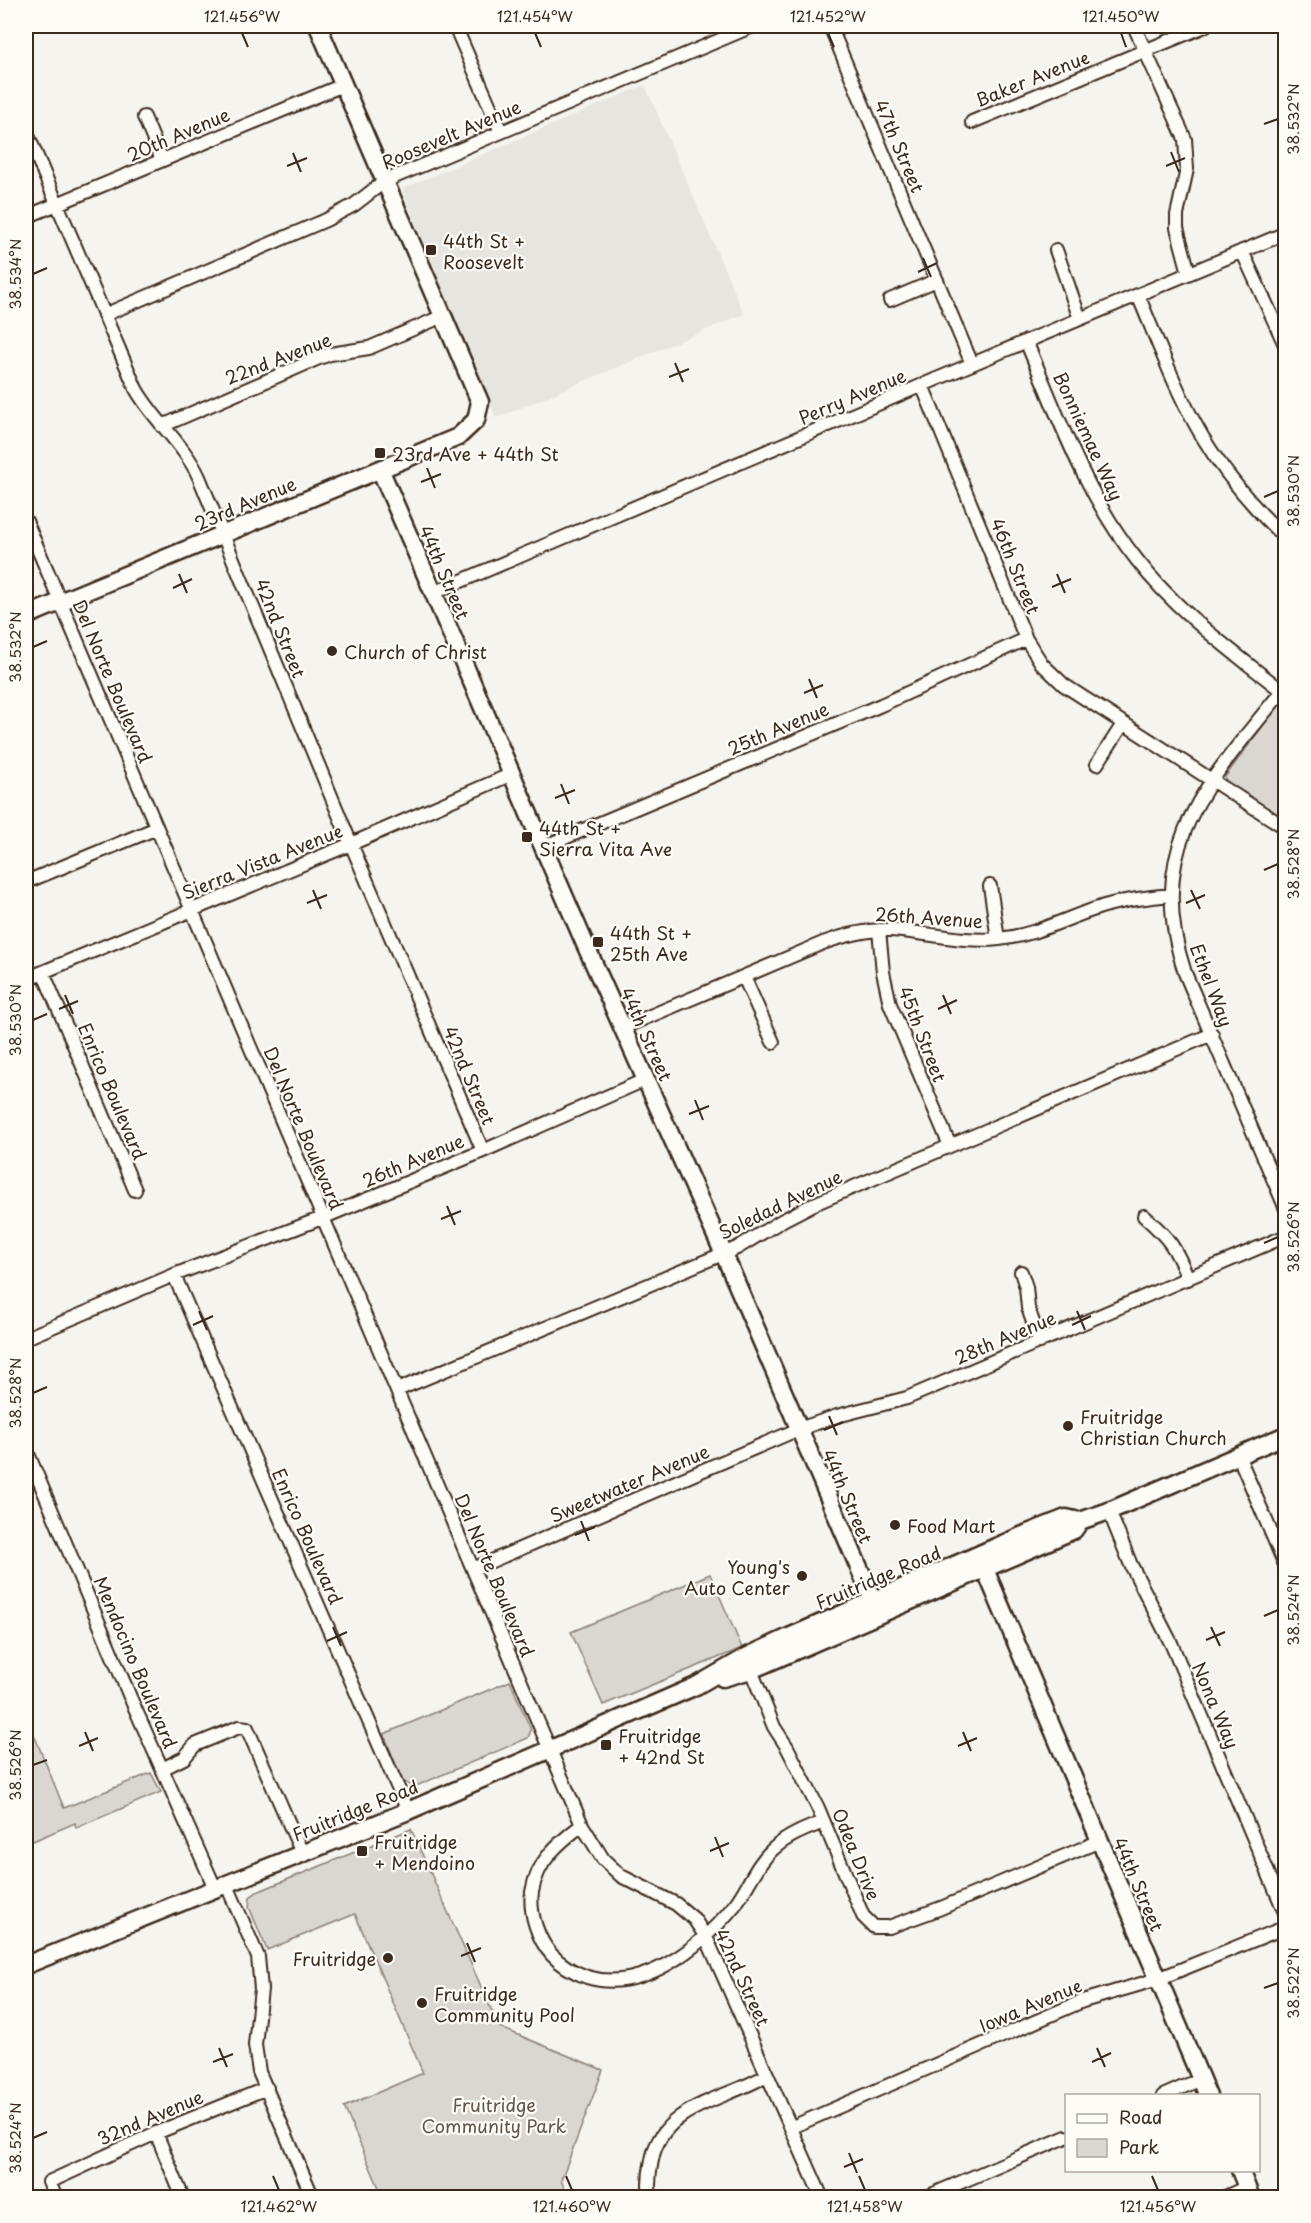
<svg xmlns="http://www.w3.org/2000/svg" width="1311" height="2223" font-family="'Playpen Sans',sans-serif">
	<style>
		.built { fill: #e7e5df }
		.green { fill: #dad6d0; stroke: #8a8077; stroke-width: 1.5 }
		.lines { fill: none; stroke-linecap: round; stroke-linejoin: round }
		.street-casing { stroke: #3b2a1e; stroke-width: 16 }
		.secondary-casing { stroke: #3b2a1e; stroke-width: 21 }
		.street { stroke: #fdfcf7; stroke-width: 12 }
		.secondary { stroke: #fdfcf7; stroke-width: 16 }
		.ticks { fill: none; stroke: #3b2a1e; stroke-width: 2 }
		.poi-dot { fill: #3b2a1e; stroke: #fdfcf7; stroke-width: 2 }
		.labels { text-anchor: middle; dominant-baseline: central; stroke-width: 4.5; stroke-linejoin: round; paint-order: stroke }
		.street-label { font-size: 18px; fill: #3b2a1e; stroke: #fdfcf7 }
		.poi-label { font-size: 18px; fill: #3b2a1e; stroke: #fdfcf7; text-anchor: start }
		.park-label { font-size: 18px; fill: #63554a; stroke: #fdfcf7 }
		.neatline { fill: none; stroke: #3b2a1e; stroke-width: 2 }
		.ticks-label { font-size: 15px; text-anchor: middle; fill: #3b2a1e }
	</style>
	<rect width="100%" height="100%" fill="#f5f4ee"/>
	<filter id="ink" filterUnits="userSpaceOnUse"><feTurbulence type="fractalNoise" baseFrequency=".0167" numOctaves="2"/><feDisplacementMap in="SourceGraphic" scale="12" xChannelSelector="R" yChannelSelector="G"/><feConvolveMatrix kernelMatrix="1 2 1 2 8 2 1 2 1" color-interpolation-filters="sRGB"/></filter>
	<g filter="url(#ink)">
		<path class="built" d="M645,85L744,314L496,418L403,192L404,188Z"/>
		<path class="green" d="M1285,696V821L1226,783L1225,777Z
			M710,1574L742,1648L603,1705L571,1632Z
			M510,1681L531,1730L528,1738L414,1787L402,1781L384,1734Z
			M26,1715L64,1808L151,1773L161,1792L76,1828L75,1823L26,1844Z
			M411,1829L499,2027L603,2070L561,2180L568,2197H383L344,2107L423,2073L355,1914L267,1950L249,1907L250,1897L257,1892Z"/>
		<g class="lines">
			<g class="street-casing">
				<path id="street" d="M455,26L501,132
					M830,26L972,364
					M1134,26L1185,139L1187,169L1177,215V228L1189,273
					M144,117L162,160
					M972,122L1205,26
					M26,131L136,389C154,421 184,444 199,477L351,844L483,1151
					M26,217L343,85
					M1056,250L1080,319
					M1242,251L1286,347
					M1138,295C1158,342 1176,392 1202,436C1225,475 1254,508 1286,539
					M890,300L937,280
					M104,315L326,220L354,205L385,181L753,26
					M1026,341C1058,416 1086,496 1137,560C1177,612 1231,650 1282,691
					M922,385L1026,639L1042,664L1064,685L1286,828
					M162,426L319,358L330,354L369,348L443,316
					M26,521L582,1825L603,1859L621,1876L676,1904L694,1919L706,1937L822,2198
					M433,593L972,364L1286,233
					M1286,686C1211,780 1142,843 1185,973L1286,1209
					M1097,764L1123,724
					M543,847L881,705L1026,639
					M26,882L157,828
					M990,886L998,939
					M879,930L883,972L890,1004L950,1146
					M43,972L135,1190
					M744,977L773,1042
					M26,979L351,844L512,774
					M624,1027L823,943C845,935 867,929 890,930C926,932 963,943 999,939C1039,935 1071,915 1108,905C1129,899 1150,897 1172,895
					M1144,1216C1169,1238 1176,1248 1188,1279
					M1021,1272L1026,1287L1028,1308L1040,1342
					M174,1275L408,1811
					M26,1338L174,1275L322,1218L483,1151L647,1079
					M397,1390L737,1248L783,1220L814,1204L1212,1034
					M26,1449L130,1697L215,1888
					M1238,1455L1286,1567
					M1109,1511L1131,1565L1171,1643L1286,1915
					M473,1569L799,1429L837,1416L907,1398L1286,1236
					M751,1670L774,1727L787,1747L818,1808L863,1916L874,1927H889L941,1908L1100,1841
					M162,1769L184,1758L195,1745L239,1727L247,1728L302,1853
					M582,1825C558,1843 537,1861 532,1892C529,1913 538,1940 552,1955C562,1966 573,1972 587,1977C643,1994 700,1947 734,1906C748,1888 755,1866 772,1850C787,1836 805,1829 824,1822
					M226,1883L258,1957L261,1989L255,2045L259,2072L313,2198
					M1163,2096L1201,2079
					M792,2127L1083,2001L1158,1979L1286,1927
					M156,2133L183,2198
					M56,2198L49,2182L156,2133L267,2088
					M650,2198C648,2185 649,2173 652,2160C662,2105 726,2100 767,2075
					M924,2198L1066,2137
					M1223,2198L1247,2187"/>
			</g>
			<g class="secondary-casing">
				<path id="secondary" d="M380,469L585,944L723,1252L879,1614
					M26,616L458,437L476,420L480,402L318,26
					M979,1555L1208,2096
					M723,1678L751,1670L1035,1547L1074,1530L1080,1521
					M26,1965L408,1811L696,1686L748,1656L789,1637L1028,1533L1066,1518L1080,1521L1109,1511L1286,1435
					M1240,2170L1251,2198"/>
			</g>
			<use href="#street" class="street"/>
			<use href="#secondary" class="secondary"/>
		</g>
	</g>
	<path class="ticks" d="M242,33L248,47M535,33L541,47M828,33L834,47M1121,33L1126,47M1264,124L1278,119M1171,152L1179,172M293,153L301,172M287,166L307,158M1166,166L1185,158M923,258L931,277M918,272L937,263M33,274L47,268M675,363L683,382M669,377L689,369M427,468L435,488M421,482L441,474M1264,497L1278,491M179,574L187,593M1057,574L1065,593M1052,587L1071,579M173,588L192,579M33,647L47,641M809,679L817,698M804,693L823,685M561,784L569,804M555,798L575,790M1264,870L1278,864M313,890L321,909M1191,890L1200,909M307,903L327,895M1186,903L1205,895M65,995L73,1014M943,995L951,1014M59,1009L78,1001M938,1009L957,1000M33,1020L47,1014M695,1100L703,1120M689,1114L709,1106M447,1206L455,1225M441,1219L461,1211M1264,1243L1278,1237M199,1311L207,1330M1077,1311L1085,1330M193,1325L213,1316M1072,1325L1091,1316M33,1393L47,1387M829,1416L837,1435M824,1430L843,1422M581,1521L589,1541M575,1535L595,1527M1264,1616L1278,1610M333,1627L341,1646M1211,1627L1220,1646M1206,1640L1225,1632M327,1641L347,1632M85,1732L93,1751M963,1732L971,1751M79,1746L98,1738M958,1746L977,1738M33,1765L47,1760M715,1837L723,1857M710,1851L729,1843M467,1943L475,1962M461,1956L481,1948M1264,1988L1278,1983M219,2048L227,2067M1097,2048L1105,2067M213,2062L233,2054M1092,2062L1111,2053M33,2138L47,2132M849,2153L857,2173M844,2167L863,2159M273,2176L279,2190M566,2176L572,2190M859,2176L865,2190M1152,2176L1158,2190"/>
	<g class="poi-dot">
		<rect x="425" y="244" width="12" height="12" rx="3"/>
		<rect x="374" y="447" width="12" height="12" rx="3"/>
		<circle cx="332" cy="651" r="6"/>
		<rect x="521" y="831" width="12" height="12" rx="3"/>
		<rect x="592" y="936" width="12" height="12" rx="3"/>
		<circle cx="1068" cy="1426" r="6"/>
		<circle cx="895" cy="1525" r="6"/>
		<circle cx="802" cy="1576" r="6"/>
		<rect x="600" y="1739" width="12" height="12" rx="3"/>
		<rect x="356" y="1845" width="12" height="12" rx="3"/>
		<circle cx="388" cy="1958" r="6"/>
		<circle cx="422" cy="2003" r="6"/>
	</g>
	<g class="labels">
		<g class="street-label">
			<text transform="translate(1032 78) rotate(-22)">Baker Avenue</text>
			<text transform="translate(178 134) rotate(-23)">20th Avenue</text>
			<text transform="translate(451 134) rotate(-23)">Roosevelt Avenue</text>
			<text transform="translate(900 146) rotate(67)">47th Street</text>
			<text transform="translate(278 358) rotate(-21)">22nd Avenue</text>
			<text transform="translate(852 396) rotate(-23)">Perry Avenue</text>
			<text transform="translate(1089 436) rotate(65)">Bonniemae Way</text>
			<text transform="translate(245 503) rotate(-23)">23rd Avenue</text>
			<text transform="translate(1016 566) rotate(68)">46th Street</text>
			<text transform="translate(445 572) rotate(67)">44th Street</text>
			<text transform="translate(281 628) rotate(68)">42nd Street</text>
			<text transform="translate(113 681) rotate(67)">Del Norte Boulevard</text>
			<text transform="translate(778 728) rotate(-23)">25th Avenue</text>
			<text transform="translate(262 861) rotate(-22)">Sierra Vista Avenue</text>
			<text transform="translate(929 917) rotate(4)">26th Avenue</text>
			<text transform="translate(1212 985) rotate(69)">Ethel Way</text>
			<text transform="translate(647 1034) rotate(66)">44th Street</text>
			<text transform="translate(923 1034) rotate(69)">45th Street</text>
			<text transform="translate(470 1075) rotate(67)">42nd Street</text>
			<text transform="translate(113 1091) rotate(67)">Enrico Boulevard</text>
			<text transform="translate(304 1128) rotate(67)">Del Norte Boulevard</text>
			<text transform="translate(413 1160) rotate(-23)">26th Avenue</text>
			<text transform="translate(780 1204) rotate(-26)">Soledad Avenue</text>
			<text transform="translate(1005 1337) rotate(-23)">28th Avenue</text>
			<text transform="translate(629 1483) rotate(-23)">Sweetwater Avenue</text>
			<text transform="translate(848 1496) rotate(67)">44th Street</text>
			<text transform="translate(308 1536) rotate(66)">Enrico Boulevard</text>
			<text transform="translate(495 1575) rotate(67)">Del Norte Boulevard</text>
			<text transform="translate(878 1577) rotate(-23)">Fruitridge Road</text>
			<text transform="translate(136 1662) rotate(67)">Mendocino Boulevard</text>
			<text transform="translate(1216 1705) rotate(67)">Nona Way</text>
			<text transform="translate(355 1810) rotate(-22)">Fruitridge Road</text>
			<text transform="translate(857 1854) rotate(68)">Odea Drive</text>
			<text transform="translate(1139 1884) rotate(67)">44th Street</text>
			<text transform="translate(743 1977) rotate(65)">42nd Street</text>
			<text transform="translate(1030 2005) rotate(-23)">Iowa Avenue</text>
			<text transform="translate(150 2117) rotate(-23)">32nd Avenue</text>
		</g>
		<g class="poi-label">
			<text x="443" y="240">44th St +<tspan x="443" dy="21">Roosevelt</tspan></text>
			<text x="392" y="453">23rd Ave + 44th St</text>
			<text x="344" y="651">Church of Christ</text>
			<text x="539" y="827">44th St +<tspan x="539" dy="21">Sierra Vita Ave</tspan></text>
			<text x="610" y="932">44th St +<tspan x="610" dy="21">25th Ave</tspan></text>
			<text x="1080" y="1416">Fruitridge<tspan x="1080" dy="21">Christian Church</tspan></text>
			<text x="907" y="1525">Food Mart</text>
			<text x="790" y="1566" text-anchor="end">Young's<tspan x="790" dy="21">Auto Center</tspan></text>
			<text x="618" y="1735">Fruitridge<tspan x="618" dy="21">+ 42nd St</tspan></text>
			<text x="374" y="1841">Fruitridge<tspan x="374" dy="21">+ Mendoino</tspan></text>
			<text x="376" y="1958" text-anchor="end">Fruitridge</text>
			<text x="434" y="1993">Fruitridge<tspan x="434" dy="21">Community Pool</tspan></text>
		</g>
		<g class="park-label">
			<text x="494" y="2104">Fruitridge<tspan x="494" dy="21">Community Park</tspan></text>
		</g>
	</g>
	<rect width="1311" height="2223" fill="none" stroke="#fdfcf7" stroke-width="66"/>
	<rect x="1065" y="2094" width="195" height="78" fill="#fdfcf7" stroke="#afa8a0" stroke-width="1.5"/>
	<rect x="1077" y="2114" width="30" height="9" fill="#fdfcf7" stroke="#afa8a0" stroke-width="1.5"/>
	<text x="1119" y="2124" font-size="18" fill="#3b2a1e">Road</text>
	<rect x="1077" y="2139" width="30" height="18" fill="#dad6d0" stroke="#afa8a0" stroke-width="1.5"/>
	<text x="1119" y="2154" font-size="18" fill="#3b2a1e">Park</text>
	<rect x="33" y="33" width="1245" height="2157" class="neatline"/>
	<g class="ticks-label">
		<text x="242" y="22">121.456°W</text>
		<text x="535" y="22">121.454°W</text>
		<text x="828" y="22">121.452°W</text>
		<text x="1121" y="22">121.450°W</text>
		<text transform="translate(1294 119) rotate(-90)" y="5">38.532°N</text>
		<text transform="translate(16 274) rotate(-90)" y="5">38.534°N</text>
		<text transform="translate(1294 491) rotate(-90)" y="5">38.530°N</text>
		<text transform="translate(16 647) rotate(-90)" y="5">38.532°N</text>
		<text transform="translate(1294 864) rotate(-90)" y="5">38.528°N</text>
		<text transform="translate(16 1020) rotate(-90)" y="5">38.530°N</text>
		<text transform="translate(1294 1237) rotate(-90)" y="5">38.526°N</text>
		<text transform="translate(16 1393) rotate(-90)" y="5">38.528°N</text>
		<text transform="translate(1294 1610) rotate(-90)" y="5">38.524°N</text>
		<text transform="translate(16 1765) rotate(-90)" y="5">38.526°N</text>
		<text transform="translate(1294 1983) rotate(-90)" y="5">38.522°N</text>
		<text transform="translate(16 2138) rotate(-90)" y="5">38.524°N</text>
		<text x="279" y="2212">121.462°W</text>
		<text x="572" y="2212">121.460°W</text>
		<text x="865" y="2212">121.458°W</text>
		<text x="1158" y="2212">121.456°W</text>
	</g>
</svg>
